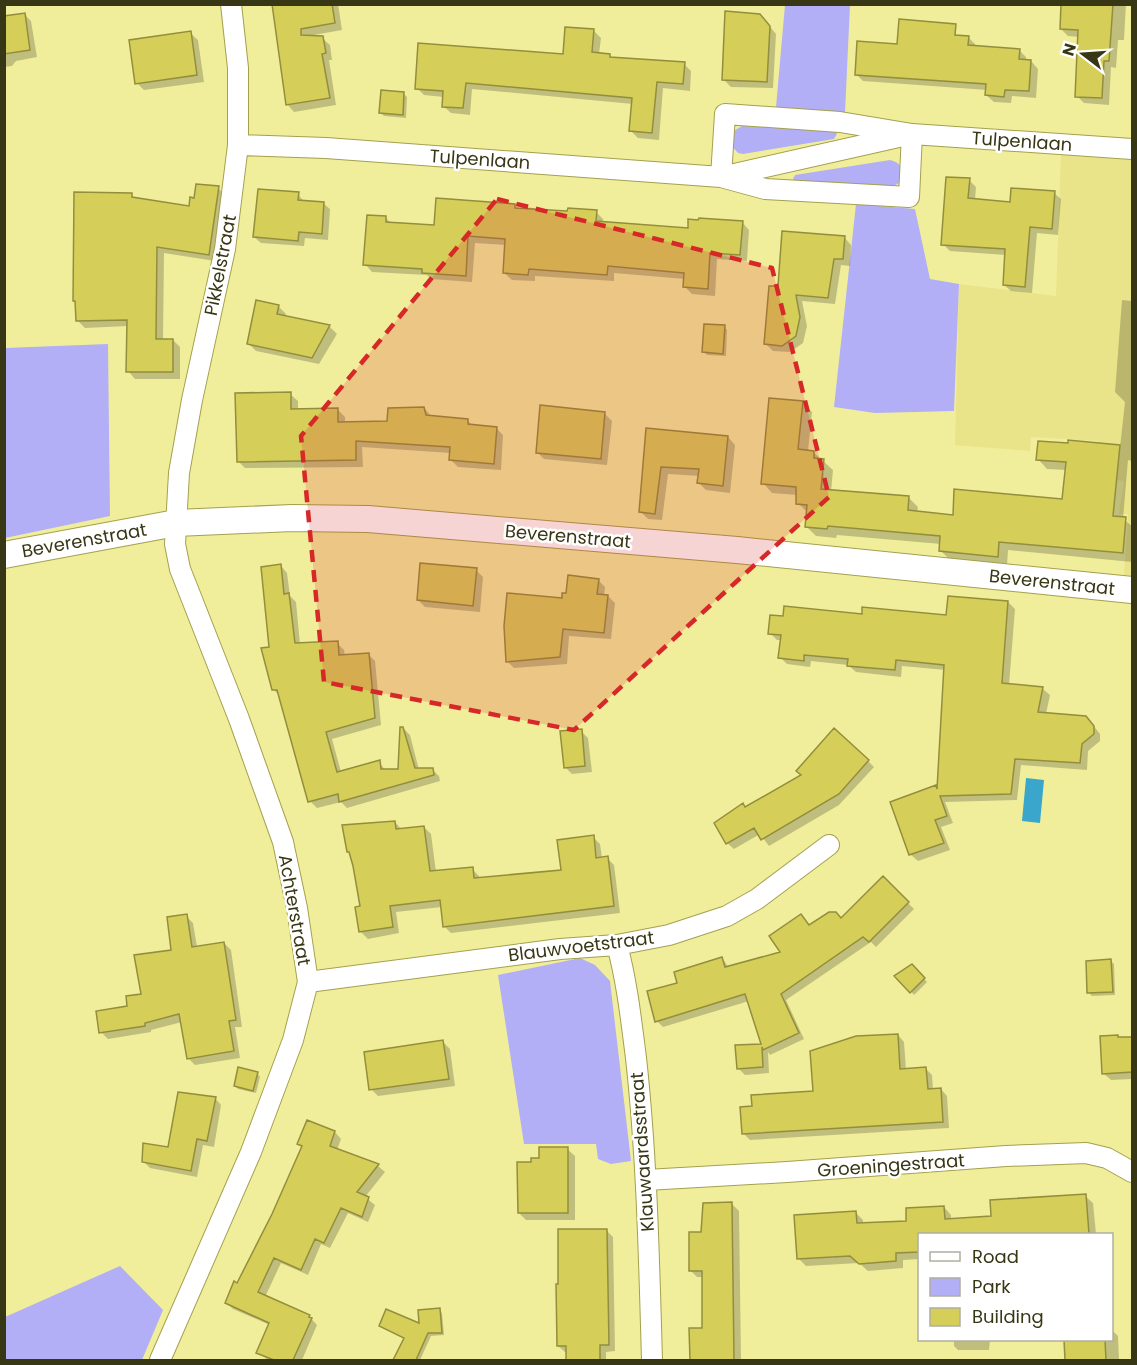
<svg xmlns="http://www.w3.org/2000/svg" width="1137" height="1365" font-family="Poppins,sans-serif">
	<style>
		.built { fill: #e9e489 }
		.green { fill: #b3aff6 }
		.water { fill: #3ba6cc }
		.shadow { fill: #0003 }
		.building { fill: #d5ce59; stroke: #938e3d; stroke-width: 1.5 }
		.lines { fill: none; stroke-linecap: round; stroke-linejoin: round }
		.minor-casing { stroke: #a4a04f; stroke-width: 22 }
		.tertiary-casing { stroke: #a4a04f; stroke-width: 28 }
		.minor { stroke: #fff; stroke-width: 20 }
		.tertiary { stroke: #fff; stroke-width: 26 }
		.marked { fill: #d62828; fill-opacity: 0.2; stroke: #d62828; stroke-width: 4.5; stroke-dasharray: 12 8; stroke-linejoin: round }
		.labels { text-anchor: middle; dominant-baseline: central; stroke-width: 5; stroke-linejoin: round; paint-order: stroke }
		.street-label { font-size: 18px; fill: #383715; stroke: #fff }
	</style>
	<rect width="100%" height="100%" fill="#f1ee9b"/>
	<path class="built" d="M1061,155L1132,160V576L1124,575L1128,514H1119L1124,481L1106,479L1097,441L1031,437L1030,451L955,445L959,284L1056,296Z"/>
	<path class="green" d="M785,5H850L845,113L776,107Z
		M742,126L835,130L837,134L834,139L743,154L738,153L730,144L732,132Z
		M890,160C903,163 903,171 901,182L890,188L795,182L793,179L795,175Z
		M856,204L915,209L930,279L959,284L954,411L875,413L834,407Z
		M108,344L110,516L5,538V348Z
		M580,958L595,965L610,981L631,1161L611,1164L598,1159L596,1144H524L498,975Z
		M120,1266L163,1310L142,1360H5V1317Z"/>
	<path class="water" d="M1026,778L1044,780L1040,823L1022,821Z"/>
	<path class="shadow" d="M273,4H338L342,30L308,36L322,38L330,45L332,60H329L336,105L294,112L287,104Z
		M1063,4H1126L1124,40H1118L1116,68L1111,67L1109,105L1084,103L1077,96L1080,37L1068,36L1061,29Z
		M24,14L31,21L37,57L16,61L12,66L4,67V16Z
		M767,23L776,34L773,88L731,87L724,80Z
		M594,31L601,38L599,54L609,55L613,58L684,64L691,71L690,91L663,88L659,140L638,138L631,131L633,104L472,89L470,115L451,113L443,106L444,97L424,95L417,88L564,56Z
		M190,33L198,40L204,82L144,90L137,83Z
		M955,33L958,36L968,37L975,44V47L1019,50L1026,57V61H1031L1038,69L1036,98L1012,96L1011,103L994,102L986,95L987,90L863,81L856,74L898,45Z
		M404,94L407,97L406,118L384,116L381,113Z
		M969,180L976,187L975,200L1011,204L1054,193L1061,199L1058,235L1037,233L1032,293L1011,291L1004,285L1006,255L950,251L943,244Z
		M218,188L225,195L215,261L164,253L163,340H173L180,347V379H135L128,371V326L85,328L77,320V303L74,300L131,195L136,200L190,207L195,200Z
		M298,194L304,202L323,203L330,209L328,240L305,238L304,246L261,243L254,237Z
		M515,206L519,209L569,213L596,212L603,219V223L689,230L742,222L749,230L747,261L717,259L715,296L692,294L684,286L685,279L614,273V281L535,276V281L512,280L504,273L506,245L475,243L472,282L431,279L427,275L372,272L365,264L386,218L392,224L436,226Z
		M844,237L851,245L850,266L841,265L835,304L802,301L807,326L803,343L790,352L773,351L766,344L779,288Z
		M1122,300L1132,301V461L1128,460L1123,519L1132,526V562L1008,550L1007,566L950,560L941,551V544L837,535L836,538L816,536L807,527L808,513L798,503V495L772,493L763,483L802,403L812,412L808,451L813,452L833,470L831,492L908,497L918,507L917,513L954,517L1064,501L1067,470L1047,469L1038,459L1069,445L1070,441L1120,447L1125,402L1115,392Z
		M278,306L286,314L285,317L330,327L337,334L319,364L256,351L249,344Z
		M724,326L727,330L726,356L707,355L704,352Z
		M290,394L298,401V411L338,410L345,417V423L389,422L424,408L431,416L467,420L473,426L496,428L503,435L501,470L458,467L451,460V453L362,447L363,467L245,468L238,461Z
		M604,413L612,421L607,465L544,459L537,452Z
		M647,430L728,437L735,445L730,493L706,490L699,483L700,476L668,474L662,520L648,519L640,511Z
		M281,566L287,573L290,596L296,602L300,644L337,643L344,650L345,656L368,654L375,661L381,725L332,739L341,772L379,762L386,771L399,770L403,728L410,735L419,770L432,769L439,776L440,781L347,808L341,802L317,808L310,801L281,697L274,690L271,649Z
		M476,570L483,577L480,612L425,607L418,600Z
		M598,580L605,587L604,596H608L615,603L611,639L569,636L567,664L514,668L507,661L563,600Z
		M1008,602L1015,609L1009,685L1043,689L1050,695L1046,714L1093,725L1100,734V741L1088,751L1087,770L1021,765L1017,800L945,802L953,823L941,827L950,850L918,861L911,855L892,803L935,787L938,790L946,670L902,666L901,677L856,672L848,665L811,661L810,667L787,664L780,657L782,640H777L770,633L863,616H947Z
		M581,731L588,738L592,772L572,774L565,767Z
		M868,761L874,767L839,805L769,846L760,834L734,849L727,843Z
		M395,822L402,830L424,827L431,834L436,872L472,869L479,876V879L562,871L593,837L600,844L602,858H607L614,865L620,913L451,933L444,926L442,907L396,912L399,933L368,939L361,932V907L352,855L348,851Z
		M886,881L914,909L876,947L871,942L786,1000L804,1039L770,1055L768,1052L769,1073L745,1075L738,1068L763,1045L749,1001L663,1027L657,1021L679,984L722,958L729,968L782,952L801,916L810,926L842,920Z
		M186,916L193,923L197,947L224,943L231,950L242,1027H235L240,1058L195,1065L188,1058L182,1022L151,1030V1032L108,1039L101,1032L142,995L173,951Z
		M1111,961L1114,964L1115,995L1092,996L1089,993Z
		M912,966L927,982L914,995L897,976Z
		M898,1035L904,1042L906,1070L926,1069L932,1075L933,1090L941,1089L947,1096L949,1128L750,1140L743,1133L815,1093Z
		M1132,1038V1079L1111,1080L1103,1073L1120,1039Z
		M443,1042L450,1049L455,1086L378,1096L371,1089Z
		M257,1073L260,1077L256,1093L238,1089L235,1086Z
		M215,1098L221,1105L214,1147L203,1145L197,1177L150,1168L143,1161L169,1149Z
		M335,1132L341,1139L337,1150L378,1166L385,1172L365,1197L375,1205L368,1222L348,1213L330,1248L321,1244L308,1275L281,1263L265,1297L309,1316L317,1325L302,1360H268L258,1352L270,1325L233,1309L227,1303L238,1285L274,1214L303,1148L299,1144Z
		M567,1149L575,1156V1220H526L519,1213L532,1164Z
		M1085,1196L1093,1203L1096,1234H920V1259L903,1260V1268L868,1271L859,1263L806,1266L798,1258L856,1213L863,1220V1225L908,1222L944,1207L951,1215V1220L993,1217Z
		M732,1204L739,1211L741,1360H691V1329H704L703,1277H697L690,1270L703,1234Z
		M606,1230L613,1237L615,1351L606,1352V1360H568V1352H565L558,1346Z
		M439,1310L442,1313L444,1335L431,1336L420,1360H395L405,1339L380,1326L421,1325Z
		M1112,1330L1118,1336L1119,1360H1066L1065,1340H1112Z
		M954,1340H990L989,1350H958L954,1346Z"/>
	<path class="building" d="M272,4H332L335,23L301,29V35L323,36L326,53L322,54L330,98L286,105Z
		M1061,4H1113L1109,61H1104L1102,98L1075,97L1078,30L1060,29Z
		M725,11L760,14L770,26L767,82L722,80Z
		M25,13L30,50L4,54V16Z
		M899,19L956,24L955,35L969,36L968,45L1020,49L1019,59L1031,60L1029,91L1005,90L1004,97L985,95L986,84L855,75L857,41L897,44Z
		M565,27L594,29L592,52L610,54V57L685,62L683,84L657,82L652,133L629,131L632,98L466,83L463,108L442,107L443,91L415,89L418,43L563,54Z
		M191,31L197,75L135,84L129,40Z
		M381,90L404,92L403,115L379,113Z
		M946,177L970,178L968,198L1010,202L1011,188L1055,191L1052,229L1030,227L1025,287L1003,285L1005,249L941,245Z
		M196,184L219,186L209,255L157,247L156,339H173V372H126L127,320L76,321L75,301H73L74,192L132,193V197L189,206L190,197L194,198Z
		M258,189L299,192L298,200L324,202L322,234L299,232L298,241L253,237Z
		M436,198L515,204V208L567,211L568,208L597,210L596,221L688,228V219L698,220L699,218L743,221L740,255L710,253L708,289L683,287L684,273L608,266L607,275L529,269L528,275L503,273L505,239L468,236L466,276L422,273V269L363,265L367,215L386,216V222L434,225Z
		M782,231L845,236L843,259H834L828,298L796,295L800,317L796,336L782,346L764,344L769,286H778Z
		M256,300L279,305L277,314L330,325L312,358L247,344Z
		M704,324L725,325L723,354L702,352Z
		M291,392V409L338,408V422L387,421L388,408L424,407L426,415L468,419V424L497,427L494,464L449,460L450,447L356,441V460L237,462L235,393Z
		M769,398L803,401L798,449L814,451V458L824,459L821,489L909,496L908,510L953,515L954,489L1062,499L1066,462L1036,460L1038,441L1068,443V440L1120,445L1113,516L1126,517L1123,553L999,542L998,557L939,551L940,536L828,526L827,529L805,527L807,505L796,504V487L761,484Z
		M540,405L605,412L601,459L536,453Z
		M646,428L728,436L723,486L697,483L699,469L661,467L655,514L639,512Z
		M420,563L477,568L473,606L417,600Z
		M281,564L284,594L289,593L295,643L338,641L339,655L369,653L375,718L326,732L337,772L380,760L381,769H398L400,727H403L415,768H433L434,775L339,802L338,794L308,802L277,690H272L261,648L269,647L261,567Z
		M568,575L599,579L597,594L608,595L604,633L563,629L560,657L506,662L504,626L507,593L562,598V593H566Z
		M948,596L1008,601L1002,683L1043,687L1038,712L1086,716L1094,726V734L1082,744L1080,763L1015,759L1011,794L940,796L947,816L935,820L944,843L909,855L890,802L936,785L937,789L944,665L896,660L895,670L847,666L848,659L804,655V661L778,658L781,635L768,634L770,615L783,616L784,606L862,614V607L946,615Z
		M834,728L869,760L839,794L761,840L754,828L726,844L714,823L743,803L745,807L801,775L796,771Z
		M582,729L585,766L564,768L560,731Z
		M395,821L396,829L424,826L430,871L473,867L474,878L561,870L557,840L594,835L596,858L608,856L614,906L443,927L440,900L390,906L393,927L359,932L355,907L360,906L353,866L349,852H347L342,825Z
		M883,876L909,902L869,942L863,937L781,994L799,1033L763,1050L762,1047L763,1067L737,1069L735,1045L761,1044L745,994L655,1022L647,991L677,983L674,972L722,957L725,967L780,952L769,936L801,914L809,925L829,912H836L841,918Z
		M187,914L192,947L224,942L236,1020L229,1021L234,1051L187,1059L179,1014L145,1023V1026L99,1033L96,1011L127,1006L126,996L141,994L134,955L171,950L167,917Z
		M1111,959L1113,992L1087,993L1086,961Z
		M912,964L925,978L910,993L894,976Z
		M898,1034L900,1069L926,1067L928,1089L941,1088L943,1122L742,1134L740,1107L752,1106L751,1095L813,1091L810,1051L856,1036Z
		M1118,1035V1037H1132V1072L1102,1074L1100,1036Z
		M443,1040L449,1079L369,1090L364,1052Z
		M238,1067L258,1072L253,1091L234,1086Z
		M178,1092L216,1097L207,1141L197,1139L191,1171L142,1162L143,1143L168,1147Z
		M307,1120L335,1131L330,1146L379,1164L357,1192L369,1197L362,1217L341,1208L324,1243L315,1239L301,1270L274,1258L258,1292L310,1315L309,1317L312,1318L293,1360H274L256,1353L269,1323L225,1303L234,1281L237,1283L272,1214L302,1146L297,1144Z
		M539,1147H568V1213H518L517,1162H531V1158H539Z
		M1086,1194L1089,1234H920V1252L896,1253V1261L859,1264L850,1256L797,1259L794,1215L856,1211L857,1223L906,1221V1208L944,1206L945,1219L991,1216L990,1200Z
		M732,1202L734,1360H690L689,1328H702V1271H689V1232H701L703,1203Z
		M558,1229H607L609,1345H600V1360H566V1346H557L556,1284H558Z
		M440,1308L442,1333H428L416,1360H393L404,1338L379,1326L386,1309L419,1323L418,1310Z
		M1064,1340H1105L1106,1360H1065Z"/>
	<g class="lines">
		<g class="minor-casing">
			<path id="minor" d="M725,114L840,122L912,134L909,197L765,189L721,177Z
				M238,145L326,148L721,177L912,134L1132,149
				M617,945C627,982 631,1019 636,1058C647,1158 649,1259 652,1360
				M308,982L560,949L617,945L669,935L727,916L757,899L829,845
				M646,1180L787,1172L1006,1156L1086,1153L1107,1158L1132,1172
				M160,1360L251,1152L293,1040L308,982L297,908L283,842L239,719L180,569L175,544L179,473L192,400L225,249L238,145V68L231,4"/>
		</g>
		<g class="tertiary-casing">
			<path id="tertiary" d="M4,555L176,523L292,518L368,519L737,550L1132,590"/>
		</g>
		<use href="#minor" class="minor"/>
		<use href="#tertiary" class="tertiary"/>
	</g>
	<path class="marked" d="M497,199L772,268L829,497L574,730L324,682L301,436Z"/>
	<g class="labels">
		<g class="street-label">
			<text transform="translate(1022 141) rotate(4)">Tulpenlaan</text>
			<text transform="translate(480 159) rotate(4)">Tulpenlaan</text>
			<text transform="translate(220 265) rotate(-79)">Pikkelstraat</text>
			<text transform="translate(568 536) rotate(5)">Beverenstraat</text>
			<text transform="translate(84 540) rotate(-10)">Beverenstraat</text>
			<text transform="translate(1052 582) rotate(6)">Beverenstraat</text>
			<text transform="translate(295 910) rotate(80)">Achterstraat</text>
			<text transform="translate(581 946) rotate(-7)">Blauwvoetstraat</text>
			<text transform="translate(642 1152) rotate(-94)">Klauwaardsstraat</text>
			<text transform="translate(891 1165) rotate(-4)">Groeningestraat</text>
		</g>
	</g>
	<rect width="1137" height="1365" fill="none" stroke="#383715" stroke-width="12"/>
	<rect x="918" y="1233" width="195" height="108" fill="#ffffff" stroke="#afafa1" stroke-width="1.5"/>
	<rect x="930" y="1252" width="30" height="9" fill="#ffffff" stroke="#afafa1" stroke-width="1.5"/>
	<text x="972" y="1263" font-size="18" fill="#383715">Road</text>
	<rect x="930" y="1278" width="30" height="18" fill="#b3aff6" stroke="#afafa1" stroke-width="1.5"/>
	<text x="972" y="1293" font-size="18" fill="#383715">Park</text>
	<rect x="930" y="1308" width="30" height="18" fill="#d5ce59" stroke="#afafa1" stroke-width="1.5"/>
	<text x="972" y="1323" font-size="18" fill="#383715">Building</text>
	<g transform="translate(1083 54) rotate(287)" stroke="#ffffff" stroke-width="4.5" paint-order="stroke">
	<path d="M0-4.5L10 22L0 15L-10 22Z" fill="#383715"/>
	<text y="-9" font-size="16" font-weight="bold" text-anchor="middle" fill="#383715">N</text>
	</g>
</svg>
